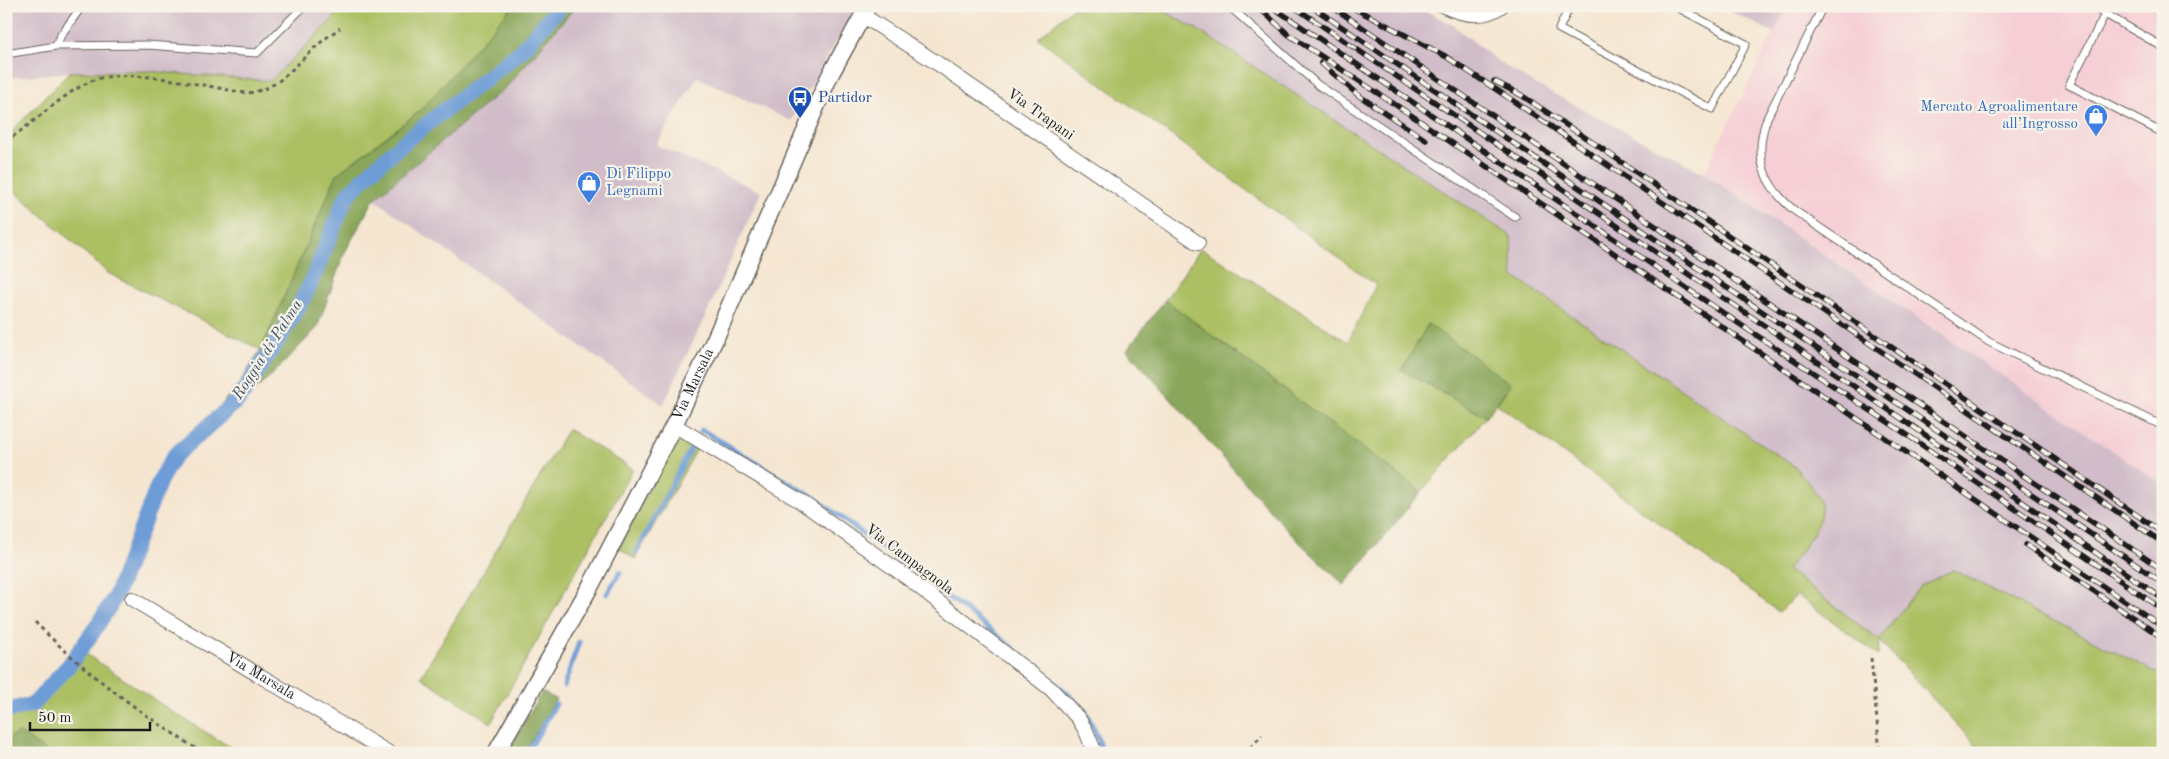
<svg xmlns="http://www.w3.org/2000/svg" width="2169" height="759" font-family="'Old Standard TT',serif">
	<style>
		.built { fill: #f6cfd6 }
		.industrial { fill: #d1bdc9 }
		.green { fill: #acc064; stroke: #646e40 }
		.forest { fill: #89a65a; stroke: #52613b }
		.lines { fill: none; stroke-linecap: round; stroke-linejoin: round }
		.stream { stroke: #6d9cd6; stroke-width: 5 }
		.canal { stroke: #6d9cd6; stroke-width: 16 }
		.service-casing { stroke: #68635b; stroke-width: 9 }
		.minor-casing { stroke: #68635b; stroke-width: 16 }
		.tertiary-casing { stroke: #68635b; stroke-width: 19 }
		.path { stroke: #68635b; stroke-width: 3; stroke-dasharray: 4 4; stroke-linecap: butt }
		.service { stroke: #fff; stroke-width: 7 }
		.minor { stroke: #fff; stroke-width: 14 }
		.tertiary { stroke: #fff; stroke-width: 16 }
		.rail-casing { stroke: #1c1c1c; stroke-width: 5.5 }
		.rail { stroke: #f7f3e8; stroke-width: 4; stroke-dasharray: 11; stroke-linecap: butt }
		.labels { text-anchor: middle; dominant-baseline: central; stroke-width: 4.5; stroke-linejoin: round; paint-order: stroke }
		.transit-label { font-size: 15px; fill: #164399; stroke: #f7f3e8; text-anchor: start }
		.shop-label { font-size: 15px; fill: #366cbe; stroke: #f7f3e8; text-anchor: end }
		.street-label { font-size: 15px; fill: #1c1c1c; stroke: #f7f3e8 }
		.water-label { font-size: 16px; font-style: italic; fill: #405670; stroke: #f7f3e8 }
	</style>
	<rect width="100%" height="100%" fill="#f7f3e8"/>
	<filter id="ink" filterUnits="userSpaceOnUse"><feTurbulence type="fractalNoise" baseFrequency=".02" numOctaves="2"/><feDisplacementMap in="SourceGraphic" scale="10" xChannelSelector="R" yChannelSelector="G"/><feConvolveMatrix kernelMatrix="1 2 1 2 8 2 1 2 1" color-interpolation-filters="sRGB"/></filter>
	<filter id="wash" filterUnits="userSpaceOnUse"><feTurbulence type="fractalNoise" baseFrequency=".0096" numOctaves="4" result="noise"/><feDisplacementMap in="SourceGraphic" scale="20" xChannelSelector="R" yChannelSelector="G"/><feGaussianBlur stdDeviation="1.12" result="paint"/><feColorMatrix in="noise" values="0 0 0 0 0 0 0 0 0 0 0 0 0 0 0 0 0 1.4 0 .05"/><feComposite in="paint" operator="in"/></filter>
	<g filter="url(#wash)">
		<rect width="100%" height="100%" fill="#f5e6d1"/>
		<path class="built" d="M1787,6H2163V485L1704,173Z"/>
		<path class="industrial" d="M6,6H346L270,81L146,71L70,72L6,78Z
			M576,6H856L791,121L697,77L656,145L761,192L711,304L663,405L374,199L507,86Z
			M1123,6H1145L1136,17Z
			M1155,6H1416L1453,25L1500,63L1535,84L1704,173L2163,485V753H1983L1879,641L1787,570L1819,524L1795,467L1512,276L1511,236L1198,30Z
			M1721,6H1787L1774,33Z"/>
		<path class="green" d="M346,6H513L420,111L337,175L261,350L108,273L6,184V137L70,72L146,71L270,81Z
			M1075,6H1123L1136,17L1145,6H1155L1198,30L1511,236L1513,276L1795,467C1802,475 1820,494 1821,505C1824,526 1798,554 1787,570L1879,640L1920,586L1953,570L2163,676V753H1983L1880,641L1878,655L1797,595L1779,612L1497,404L1511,384L1402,370L1486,417L1421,492L1165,300L1201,248L1348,342L1376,285L1038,38Z
			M568,429L633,469L491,723L421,677Z
			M681,441L697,449L635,559L619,548L670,448Z
			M86,654L176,714L240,753H162L154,747L150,753H49L20,734L6,739V714L22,712L36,706Z"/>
		<path class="forest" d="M513,6H576L507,86L374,199L344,254L317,328L278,369L241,403L224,401L239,384L261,350L337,174L420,111Z
			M1165,300L1421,492L1344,585L1291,534L1127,350Z
			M1428,324L1511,384L1486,417L1402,370Z
			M542,692L556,699L524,753H506Z
			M20,733L49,753H6V739Z"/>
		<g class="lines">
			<path class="stream" d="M700,432L702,430L816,499L908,567
				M636,553L691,448
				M920,576L972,615L1067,693L1086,712L1097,736L1103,753
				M607,594L620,572
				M564,686L579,642
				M527,753L556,704"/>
			<path class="canal" d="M6,711L34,704L70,664L95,629L115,597L160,480L174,456L239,399L255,375L294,315L310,285L346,197L371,171L408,139L521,51L560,6"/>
		</g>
	</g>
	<g filter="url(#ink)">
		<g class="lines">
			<g class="service-casing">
				<path id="service" d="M1229,6L1318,85L1515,217
					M1570,6L1559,29L1712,109L1746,44L1675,6
					M1823,6L1767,118C1753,157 1763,185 1795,211L1989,342L2163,426
					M2091,6L2163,47
					M2105,14L2069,85L2163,133
					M56,46L147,45L257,53L304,6
					M6,54L56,46L61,35L82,6"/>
			</g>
			<g class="minor-casing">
				<g id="minor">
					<path d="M1444,6C1463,15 1483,19 1501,6"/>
					<path d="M862,15L937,63L1198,243"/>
					<path d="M674,425L800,501L905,576L1051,689L1078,718L1086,731L1095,753"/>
					<path id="s1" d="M132,599L389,753"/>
				</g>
			</g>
			<g class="tertiary-casing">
				<g id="tertiary">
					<path id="s2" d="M496,753L591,585L674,425L716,337L829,77L868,6"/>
				</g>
			</g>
			<path class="path" d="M6,141C35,123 59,96 91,81C125,66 208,87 246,93C274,91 288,73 307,55C317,45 328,36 340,28
				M35,622C85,673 143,715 203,753
				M1871,658L1880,753
				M1245,753L1262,735"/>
			<use href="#service" class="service"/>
			<use href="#minor" class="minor"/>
			<use href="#tertiary" class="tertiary"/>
			<g class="rail-casing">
				<path id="rail" d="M1257,6L1289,35L1408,113L2163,627
					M1271,6L1741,325L1900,430L2163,610
					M1293,6L1908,423L2163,599
					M1311,6L2163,583
					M1331,6L2163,570
					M1350,6L1445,56L1509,98L2163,543
					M1321,63L1358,95L1426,140
					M1494,81L1521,95L1595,144L2163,533
					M2026,545L2163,638"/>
			</g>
			<use href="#rail" class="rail"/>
		</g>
	</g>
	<defs>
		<g id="bus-pin" transform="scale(1.25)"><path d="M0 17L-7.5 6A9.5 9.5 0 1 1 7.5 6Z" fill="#1a4fb4" stroke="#f7f3e8"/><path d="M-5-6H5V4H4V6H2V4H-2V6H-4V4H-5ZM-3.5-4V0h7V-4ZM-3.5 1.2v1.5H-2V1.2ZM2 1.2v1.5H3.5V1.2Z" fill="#fff"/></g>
		<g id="shop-pin" transform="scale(1.25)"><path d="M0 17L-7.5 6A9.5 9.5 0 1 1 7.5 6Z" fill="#3f7fe0" stroke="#f7f3e8"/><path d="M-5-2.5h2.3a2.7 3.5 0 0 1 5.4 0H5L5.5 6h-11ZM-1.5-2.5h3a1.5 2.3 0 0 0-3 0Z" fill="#fff"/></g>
	</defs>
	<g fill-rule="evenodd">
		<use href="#bus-pin" x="800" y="98"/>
		<use href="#shop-pin" x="2096" y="116"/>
		<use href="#shop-pin" x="589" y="183"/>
	</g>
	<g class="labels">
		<g class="transit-label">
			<text x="818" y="98">Partidor</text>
		</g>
		<g class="shop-label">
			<text x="2078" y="107">Mercato Agroalimentare<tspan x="2078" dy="17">all’Ingrosso</tspan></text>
			<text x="606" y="174" text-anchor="start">Di Filippo<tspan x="606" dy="17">Legnami</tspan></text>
		</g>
		<g class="street-label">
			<text transform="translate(1040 115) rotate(35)">Via Trapani</text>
			<text stroke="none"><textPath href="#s2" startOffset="418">Via Marsala</textPath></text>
			<text transform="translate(909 560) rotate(37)">Via Campagnola</text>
			<text stroke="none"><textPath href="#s1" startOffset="150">Via Marsala</textPath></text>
		</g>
		<g class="water-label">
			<text transform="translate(268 350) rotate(-57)">Roggia di Palma</text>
		</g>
	</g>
	<rect width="2169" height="759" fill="none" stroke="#f7f3e8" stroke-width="25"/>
	<path d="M30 722v8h120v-8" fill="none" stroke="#1c1c1c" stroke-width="2.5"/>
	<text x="38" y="722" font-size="15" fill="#1c1c1c" stroke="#f7f3e8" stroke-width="4" paint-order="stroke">50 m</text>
</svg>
